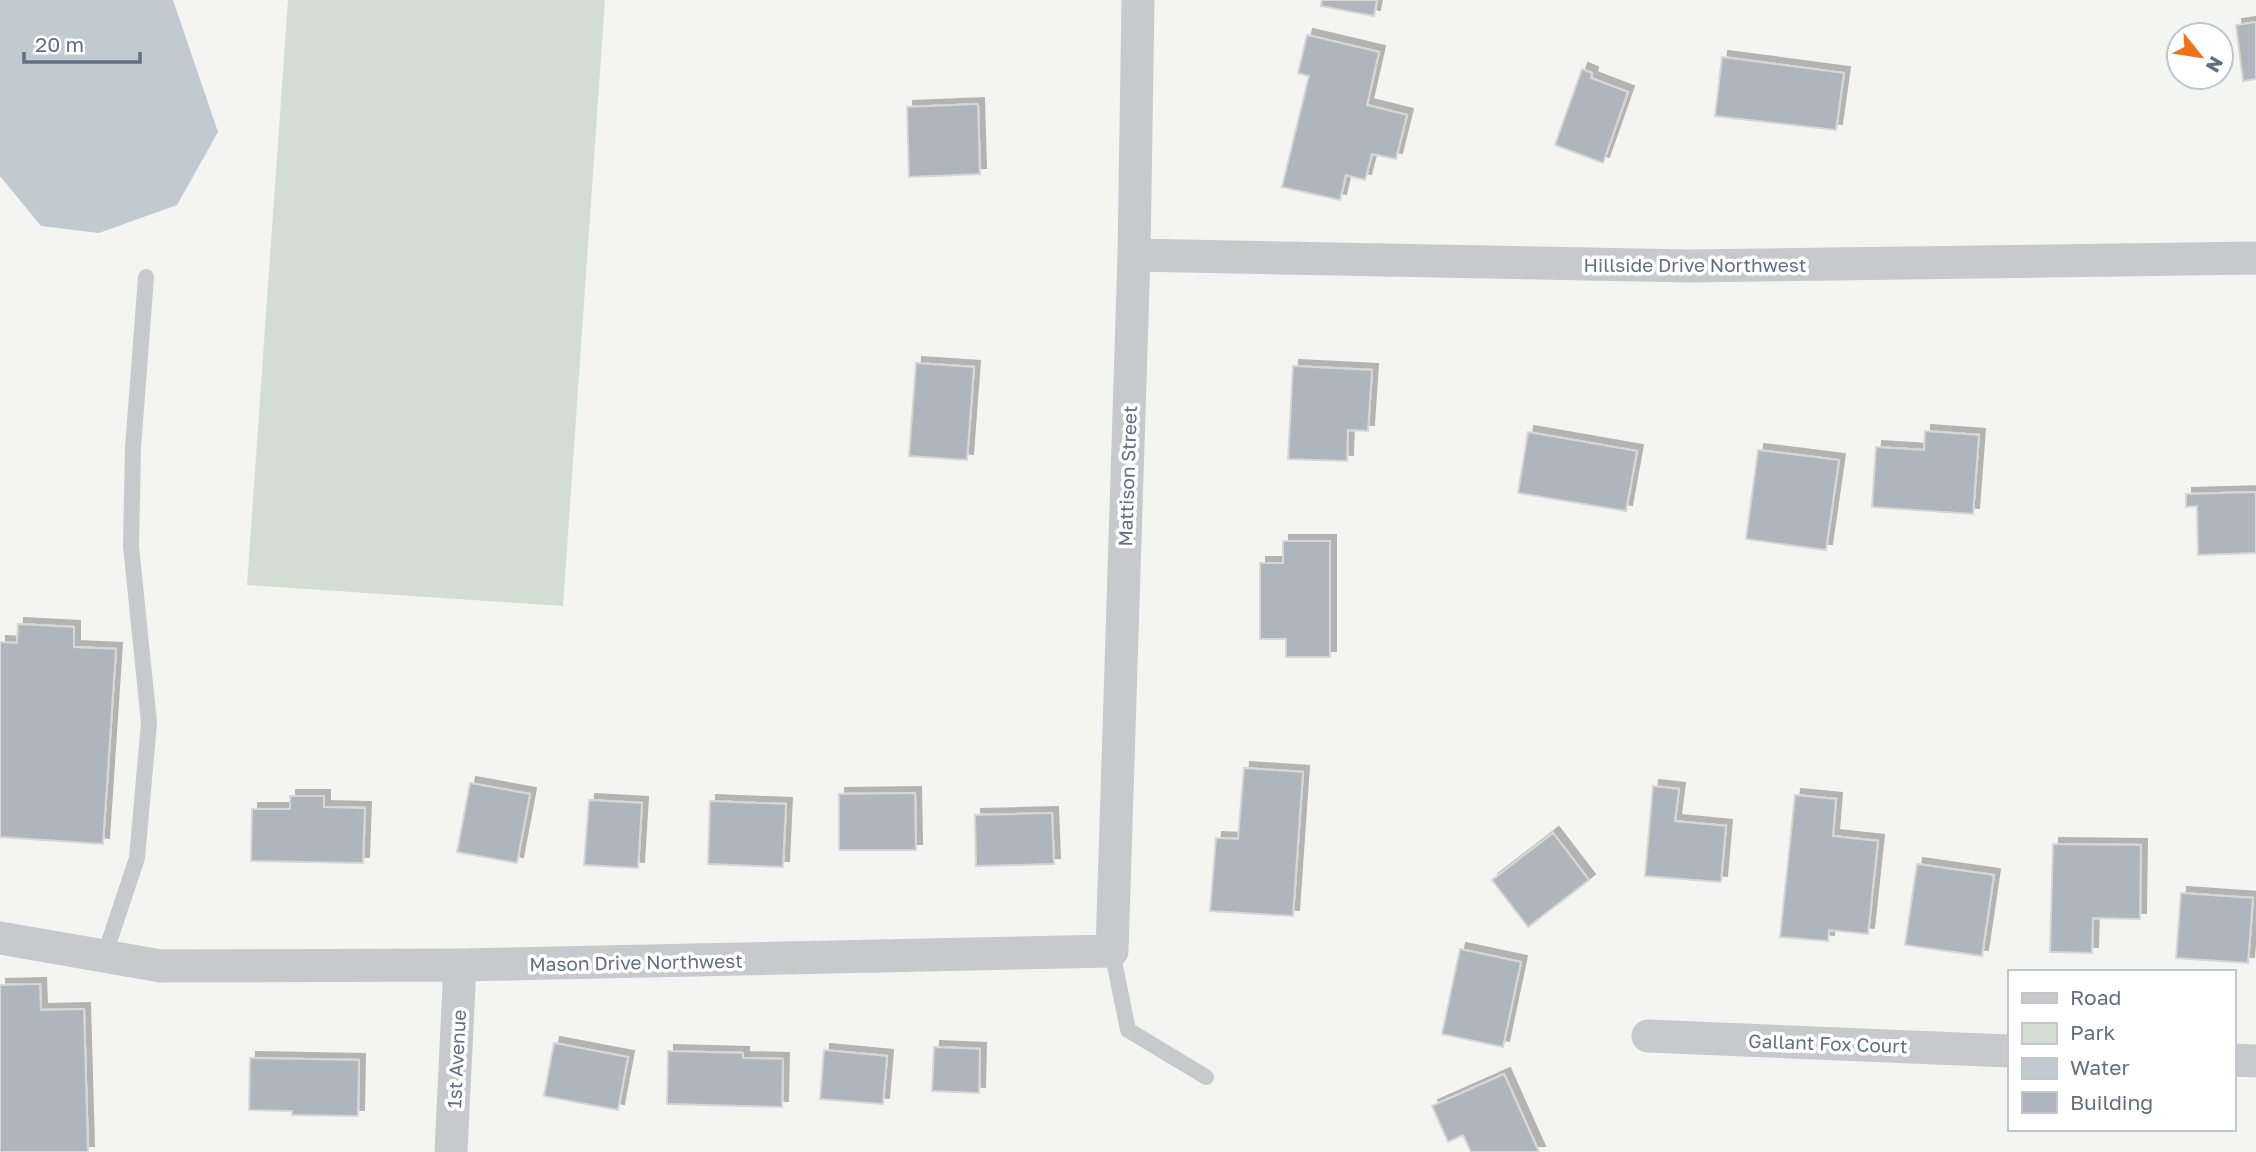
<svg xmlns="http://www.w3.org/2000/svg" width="2256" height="1152" font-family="'Golos Text',sans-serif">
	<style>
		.green { fill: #d4ddd2 }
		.water { fill: #c2cad1 }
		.building { fill: #afb5bc; stroke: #d6d6d4; stroke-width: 2; filter: url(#shadow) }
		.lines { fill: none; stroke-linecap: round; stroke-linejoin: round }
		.lane { stroke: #c7c9cd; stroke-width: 16 }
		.street { stroke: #c7c9cd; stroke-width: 33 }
		.labels { text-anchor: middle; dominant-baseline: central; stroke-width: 7; stroke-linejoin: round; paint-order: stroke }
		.street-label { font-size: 19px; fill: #626e84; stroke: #fff }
	</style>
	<defs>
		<filter id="shadow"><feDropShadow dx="6" dy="-6" stdDeviation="0" flood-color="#0004"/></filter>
	</defs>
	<rect width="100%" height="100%" fill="#f4f5f1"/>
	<path class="green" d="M288,0H605L563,606L247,585Z"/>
	<path class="water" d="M0,0H173L218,132L177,205L99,233L41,226L0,176Z"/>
	<path class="building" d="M1322,0H1377L1374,16L1321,6Z
		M2256,22V79L2243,81L2236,25Z
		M1307,35L1379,52L1367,105L1407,115L1396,159L1372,154L1365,180L1346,175L1340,200L1282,187L1309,76L1298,73Z
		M1722,57L1844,73L1836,130L1715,116Z
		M1582,69L1592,73L1591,78L1628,92L1603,163L1555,145Z
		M978,104L980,174L909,177L907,107Z
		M916,363L974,367L967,460L909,456Z
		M1293,366L1372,370L1368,431L1348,430L1347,461L1288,459Z
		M1925,431L1979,435L1973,514L1872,507L1876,447L1924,450Z
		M1528,432L1637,451L1626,511L1518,493Z
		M1758,450L1839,460L1826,550L1746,539Z
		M2256,492V553L2198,555L2197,506L2186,507V494Z
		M1283,541H1330V657H1286V639H1260V563H1283Z
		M18,624L74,627V647L116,649L103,844L0,837V642L17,643Z
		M1244,768L1303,772L1293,916L1210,911L1216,838L1238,839Z
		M470,783L530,794L517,863L457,852Z
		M1653,786L1679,789L1675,821L1726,826L1721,882L1645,876Z
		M915,793L916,850H839V794Z
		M1795,795L1836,799L1833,836L1878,841L1868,934L1829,930L1828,941L1780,937Z
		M290,796H324V807L365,808L363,863L251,861L252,809H290Z
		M589,800L642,803L638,868L584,865Z
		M710,801L786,804L783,867L708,864Z
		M1052,813L1054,864L976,866L975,815Z
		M1553,833L1589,880L1528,927L1492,880Z
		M2053,844L2141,845L2140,919L2093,918L2092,953L2050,952Z
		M1917,864L1994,875L1982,956L1905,945Z
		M2181,893L2253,898L2248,963L2176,958Z
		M1460,949L1521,962L1503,1047L1442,1034Z
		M40,984L41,1010L84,1009L88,1152H0V985Z
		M554,1043L628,1057L618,1110L544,1096Z
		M934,1047L980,1049L979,1093L932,1091Z
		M824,1050L887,1056L883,1104L820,1099Z
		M668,1051L743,1053V1058L783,1059L782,1107L667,1104Z
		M250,1058L359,1060L358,1116L292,1115V1111L249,1110Z
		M1504,1074L1539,1152H1471L1463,1135L1448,1142L1432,1106Z"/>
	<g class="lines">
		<path class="lane" d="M1112,951L1128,1030L1206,1077
			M104,957L137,858L149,723L131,546L133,448L146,277"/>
		<path class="street" d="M1134,255L1690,266L2256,258
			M0,938L161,966L460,965L1112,951L1134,255L1138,0
			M1648,1036L2009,1051
			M2233,1060L2256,1061
			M451,1152L460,965"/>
	</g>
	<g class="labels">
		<g class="street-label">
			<text x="1695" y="264">Hillside Drive Northwest</text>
			<text transform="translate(1127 476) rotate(-88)">Mattison Street</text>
			<text transform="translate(636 962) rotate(-1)">Mason Drive Northwest</text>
			<text transform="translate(1828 1043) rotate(2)">Gallant Fox Court</text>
			<text transform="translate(456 1059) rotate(-87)">1st Avenue</text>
		</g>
	</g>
	<rect x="2008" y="970" width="228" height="161" fill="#ffffff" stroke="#c0c5ce" stroke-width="2"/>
	<rect x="2022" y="993" width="35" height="10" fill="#c7c9cd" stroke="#c0c5ce" stroke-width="2"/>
	<text x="2070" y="1005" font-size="21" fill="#626e84">Road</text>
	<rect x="2022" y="1023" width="35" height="21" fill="#d4ddd2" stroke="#c0c5ce" stroke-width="2"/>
	<text x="2070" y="1040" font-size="21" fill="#626e84">Park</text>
	<rect x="2022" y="1058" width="35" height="21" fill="#c2cad1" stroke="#c0c5ce" stroke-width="2"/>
	<text x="2070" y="1075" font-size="21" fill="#626e84">Water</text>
	<rect x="2022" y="1092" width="35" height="21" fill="#afb5bc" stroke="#c0c5ce" stroke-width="2"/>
	<text x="2070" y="1110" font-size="21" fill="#626e84">Building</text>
	<g transform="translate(2200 56) rotate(120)"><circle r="33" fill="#ffffff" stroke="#c0c5ce" stroke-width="2"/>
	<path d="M0-5L12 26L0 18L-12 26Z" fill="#f07217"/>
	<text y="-10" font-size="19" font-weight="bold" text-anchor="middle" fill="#626e84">N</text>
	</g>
	<path d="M24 52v10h116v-10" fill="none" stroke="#626e84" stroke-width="3.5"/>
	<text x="35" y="52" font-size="21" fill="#626e84" stroke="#ffffff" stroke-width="5" paint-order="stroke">20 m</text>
</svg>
